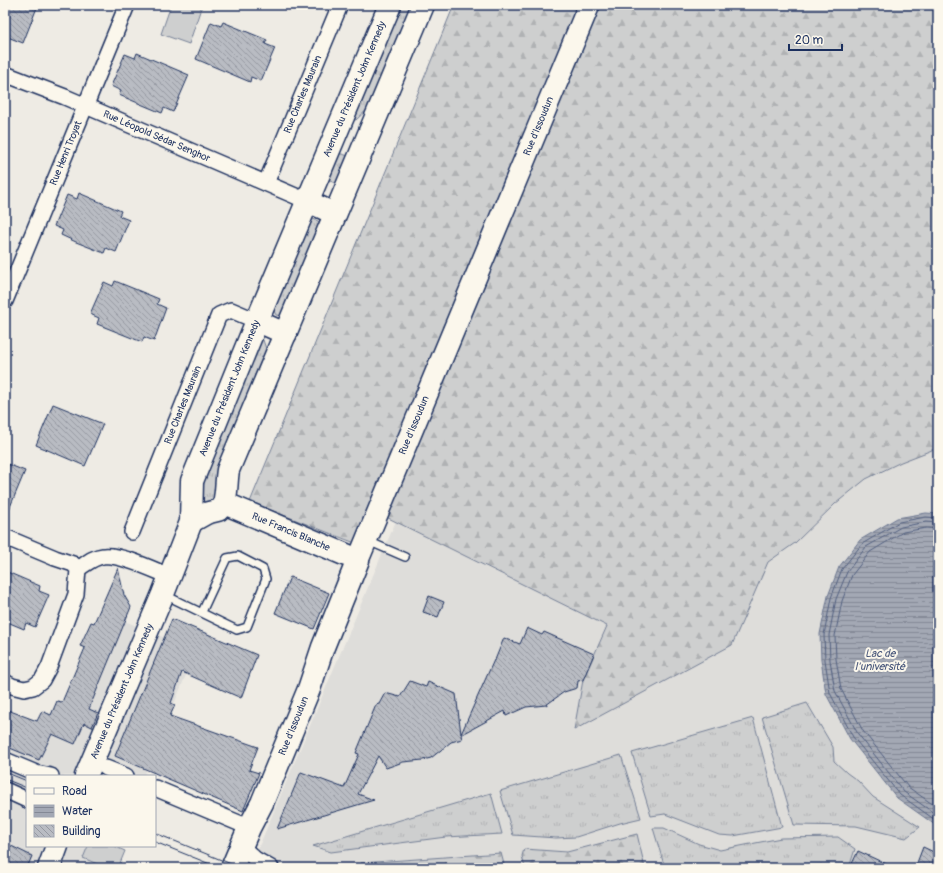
<svg xmlns="http://www.w3.org/2000/svg" width="943" height="873" font-family="Pangolin,sans-serif">
	<style>
		.built { fill: #deddda }
		.grass { fill: url(#grass-tufts); stroke: #747f96 }
		.forest { fill: url(#forest-firs); stroke: #747f96 }
		.green { fill: #cecfcf; stroke: #747f96 }
		.water { fill: url(#water-rules); stroke: #6d7892 }
		.lines { fill: none; stroke-linecap: round; stroke-linejoin: round }
		.shore { stroke: #515f80; stroke-width: 1 }
		.building { fill: url(#building-back-hatch); stroke: #1b2f5e }
		.lane-casing { stroke: #1b2f5e; stroke-width: 10 }
		.street-casing { stroke: #1b2f5e; stroke-width: 18 }
		.secondary-casing { stroke: #1b2f5e; stroke-width: 24 }
		.primary-casing { stroke: #1b2f5e; stroke-width: 25 }
		.lane { stroke: #fbf7ec; stroke-width: 7 }
		.street { stroke: #fbf7ec; stroke-width: 15 }
		.secondary { stroke: #fbf7ec; stroke-width: 21 }
		.primary { stroke: #fbf7ec; stroke-width: 22 }
		.tram { stroke: #1b2f5e; stroke-width: 1 }
		.labels { text-anchor: middle; dominant-baseline: central; stroke-width: 4; stroke-linejoin: round; paint-order: stroke }
		.street-label { font-size: 10px; fill: #1b2f5e; stroke: #fbf7ec }
		.water-label { font-size: 11px; font-style: italic; fill: #445378; stroke: #fbf7ec }
	</style>
	<defs>
		<pattern id="grass-tufts" width="24" height="20" patternUnits="userSpaceOnUse"><rect width="24" height="20" fill="#cecfcf"/><path d="M3 7l-1-3M5 7V3M7 7l1-3M15 17l-1-3M17 17v-4M19 17l1-3" fill="none" stroke="#b0b2b4"/></pattern>
		<pattern id="forest-firs" width="22" height="20" patternUnits="userSpaceOnUse"><rect width="22" height="20" fill="#cecfcf"/><path d="M5 1l3.5 6h-7zM16 11l3.5 6h-7z" fill="#b0b2b4"/></pattern>
		<pattern id="water-rules" width="6" height="5" patternUnits="userSpaceOnUse"><rect width="6" height="5" fill="#a3a8b4"/><path d="M0 2.5h6" fill="none" stroke="#848996"/></pattern>
		<pattern id="building-back-hatch" width="6" height="6" patternUnits="userSpaceOnUse"><rect width="6" height="6" fill="#b9bcc3"/><path d="M-1 5l2 2M0 0l6 6M5-1l2 2" fill="none" stroke="#9699a2"/></pattern>
	</defs>
	<rect width="100%" height="100%" fill="#eeebe4"/>
	<filter id="ink" filterUnits="userSpaceOnUse"><feTurbulence type="fractalNoise" baseFrequency=".025" numOctaves="2"/><feDisplacementMap in="SourceGraphic" scale="8" xChannelSelector="R" yChannelSelector="G"/><feConvolveMatrix kernelMatrix="1 2 1 2 8 2 1 2 1" color-interpolation-filters="sRGB"/></filter>
	<g filter="url(#ink)">
		<path class="built" d="M613,5H938V868H250Z
			M120,619L196,651L144,776H27V846H114L105,868H6L5,866V724L81,718Z"/>
		<path class="grass" d="M398,5H413L371,106L356,120L353,119Z
			M338,153L349,156L339,181L335,183L330,181L329,174Z
			M313,219L318,221L321,224L287,312L281,316L276,315L274,311L273,305L311,220Z
			M260,339L263,340L266,349V359L218,499L204,503L201,499L207,466Z
			M807,703L833,747L834,761L847,773L858,781L873,797L920,827L906,838L856,826L794,825L762,717Z
			M753,718L782,827L733,836L719,835L665,814L651,816L632,753Z
			M621,755L641,818L620,823L576,837L556,838L513,835L500,791Z
			M491,793L502,834L446,837L331,852L313,846Z
			M653,828H664L699,844L720,850L781,838L838,837L855,849L849,868H665Z"/>
		<path class="forest" d="M454,5H938V450H932L901,462L866,479L835,504L795,543L768,562L732,645L574,730L583,680L607,626L370,509L355,543L250,502Z
			M637,834L645,868H525L522,856L524,849L567,852Z
			M501,853L505,868H374L361,863Z"/>
		<path class="green" d="M171,5H202L189,44L161,34Z
			M88,846H114L125,851L118,868H107L83,858Z"/>
		<path class="water" d="M926,513L938,514V827L897,798L850,739L826,694L821,660L820,634L828,596L839,567L860,540L897,518Z"/>
		<g class="lines">
			<path class="shore" d="M938,518L926,517L899,522L862,544L842,569L831,598L824,635L825,660L830,693L853,737L900,795L938,822
				M938,523L926,522L901,527L866,547L847,572L836,599L829,635L830,660L835,691L858,734L904,792L938,816
				M938,529L926,528L903,532L870,552L852,575L842,601L835,636L836,659L841,689L863,731L908,787L938,808"/>
		</g>
		<path class="building" d="M5,5H38L23,43L5,36Z
			M211,22L221,26L223,22L267,40L265,44L275,48L261,81L251,77L250,82L196,59Z
			M137,53L189,75L173,112L164,108L162,113L119,95L121,91L111,86L125,54L135,58Z
			M79,193L121,211L119,216L129,220L116,252L106,248L104,253L76,242L61,235L63,230L54,226L67,195L77,199Z
			M115,281L159,299L157,304L166,308L154,341L144,337L142,342L97,324L99,318L90,314L104,282L113,286Z
			M53,404L103,424L85,466L36,445Z
			M5,463L25,471L5,519Z
			M118,568L124,595L131,607L89,709L98,713L92,727L84,723L75,744L52,734L39,760L5,746V709L37,721L42,711L51,715L57,701L62,702L85,648L80,646L91,622L94,623Z
			M5,571L40,586L39,591L49,595L35,627L26,623L24,629L5,621Z
			M290,577L329,593L314,629L275,613Z
			M429,596L444,602L438,617L423,612Z
			M172,619L257,655L241,698L182,672L171,703L175,705L170,716L258,747L249,770L259,773L243,811L115,756Z
			M527,628L542,635L544,632L594,654L583,680L578,681L577,688L564,692L546,705L526,707L506,716L505,711L461,735L462,739L451,742L431,758L423,760L403,762L386,768L378,756L358,794L374,800L277,829L301,772L344,788L359,754L356,753L376,705L379,704L385,693L400,697L410,681L426,687L428,682L456,694L461,734L494,660H495L504,638L520,644Z
			M5,843L32,856L27,868H5Z
			M923,847L938,854V868H915Z
			M858,851L895,868H850Z"/>
		<g class="lines">
			<g class="lane-casing">
				<path id="lane" d="M368,541L405,557
					M165,595L237,630L247,627L266,579L263,569L238,556L227,558L202,612"/>
			</g>
			<g class="street-casing">
				<g id="street">
					<path id="s1" d="M5,74L65,97L307,201"/>
					<path id="s2" d="M266,183L340,5"/>
					<path id="s3" d="M5,301L127,5"/>
					<path id="s4" d="M132,532L219,315L231,310L257,321"/>
					<path d="M5,537L55,558L73,564L78,569L76,594L49,667L42,680L33,687L24,689L12,686L5,682"/>
					<path d="M78,569C86,564 93,557 103,556C119,553 154,570 169,576"/>
					<path d="M5,760L36,773L51,776"/>
					<path d="M106,768L126,776"/>
					<path d="M155,788L241,824"/>
					<path d="M5,790L27,800"/>
					<path d="M241,846L255,859L271,868"/>
				</g>
			</g>
			<g class="secondary-casing">
				<g id="secondary">
					<path d="M307,201L335,214"/>
					<path d="M257,321L286,334"/>
					<path d="M191,522L207,513L219,510L224,503"/>
					<path id="s5" d="M358,560L589,5"/>
				</g>
			</g>
			<g class="primary-casing">
				<g id="primary">
					<path id="s6" d="M86,776L163,594L191,522L192,481L257,321L390,5"/>
					<path d="M49,868L57,846"/>
					<path id="s7" d="M232,868L249,828L262,803L309,689L323,647L358,560L224,503C227,493 226,482 228,470L423,5"/>
				</g>
			</g>
			<use href="#lane" class="lane"/>
			<use href="#street" class="street"/>
			<use href="#secondary" class="secondary"/>
			<use href="#primary" class="primary"/>
			<path class="tram" d="M5,772L27,781
				M5,779L27,788
				M155,833L241,868
				M155,842L220,868"/>
		</g>
	</g>
	<g class="labels">
		<g class="street-label">
			<text stroke="none"><textPath href="#s6" startOffset="740">Avenue du Président John Kennedy</textPath></text>
			<text stroke="none"><textPath href="#s2" startOffset="96">Rue Charles Maurain</textPath></text>
			<text stroke="none"><textPath href="#s5" startOffset="470">Rue d'Issoudun</textPath></text>
			<text stroke="none"><textPath href="#s1" startOffset="164">Rue Léopold Sédar Senghor</textPath></text>
			<text stroke="none"><textPath href="#s3" startOffset="160">Rue Henri Troyat</textPath></text>
			<text stroke="none"><textPath href="#s6" startOffset="416">Avenue du Président John Kennedy</textPath></text>
			<text stroke="none"><textPath href="#s4" startOffset="137">Rue Charles Maurain</textPath></text>
			<text stroke="none"><textPath href="#s5" startOffset="146">Rue d'Issoudun</textPath></text>
			<text transform="translate(291 532) rotate(23)">Rue Francis Blanche</text>
			<text stroke="none"><textPath href="#s6" startOffset="92">Avenue du Président John Kennedy</textPath></text>
			<text stroke="none"><textPath href="#s7" startOffset="155">Rue d'Issoudun</textPath></text>
		</g>
		<g class="water-label">
			<text x="880" y="653">Lac de<tspan x="880" dy="13">l'université</tspan></text>
		</g>
	</g>
	<rect width="943" height="873" fill="none" stroke="#fbf7ec" stroke-width="20"/>
	<rect x="10" y="10" width="923" height="853" fill="none" stroke="#1b2f5e" stroke-width="1.5" filter="url(#ink)"/>
	<rect x="26" y="775" width="130" height="72" fill="#fbf7ec" stroke="#a1a7b3"/>
	<rect x="34" y="788" width="20" height="6" fill="#fbf7ec" stroke="#a1a7b3"/>
	<text x="62" y="795" font-size="12" fill="#1b2f5e">Road</text>
	<rect x="34" y="805" width="20" height="12" fill="url(#water-rules)" stroke="#a1a7b3"/>
	<text x="62" y="815" font-size="12" fill="#1b2f5e">Water</text>
	<rect x="34" y="825" width="20" height="12" fill="url(#building-back-hatch)" stroke="#a1a7b3"/>
	<text x="62" y="835" font-size="12" fill="#1b2f5e">Building</text>
	<path d="M789 44v6h53v-6" fill="none" stroke="#1b2f5e" stroke-width="2"/>
	<text x="795" y="44" font-size="12" fill="#1b2f5e" stroke="#fbf7ec" stroke-width="3" paint-order="stroke">20 m</text>
</svg>
